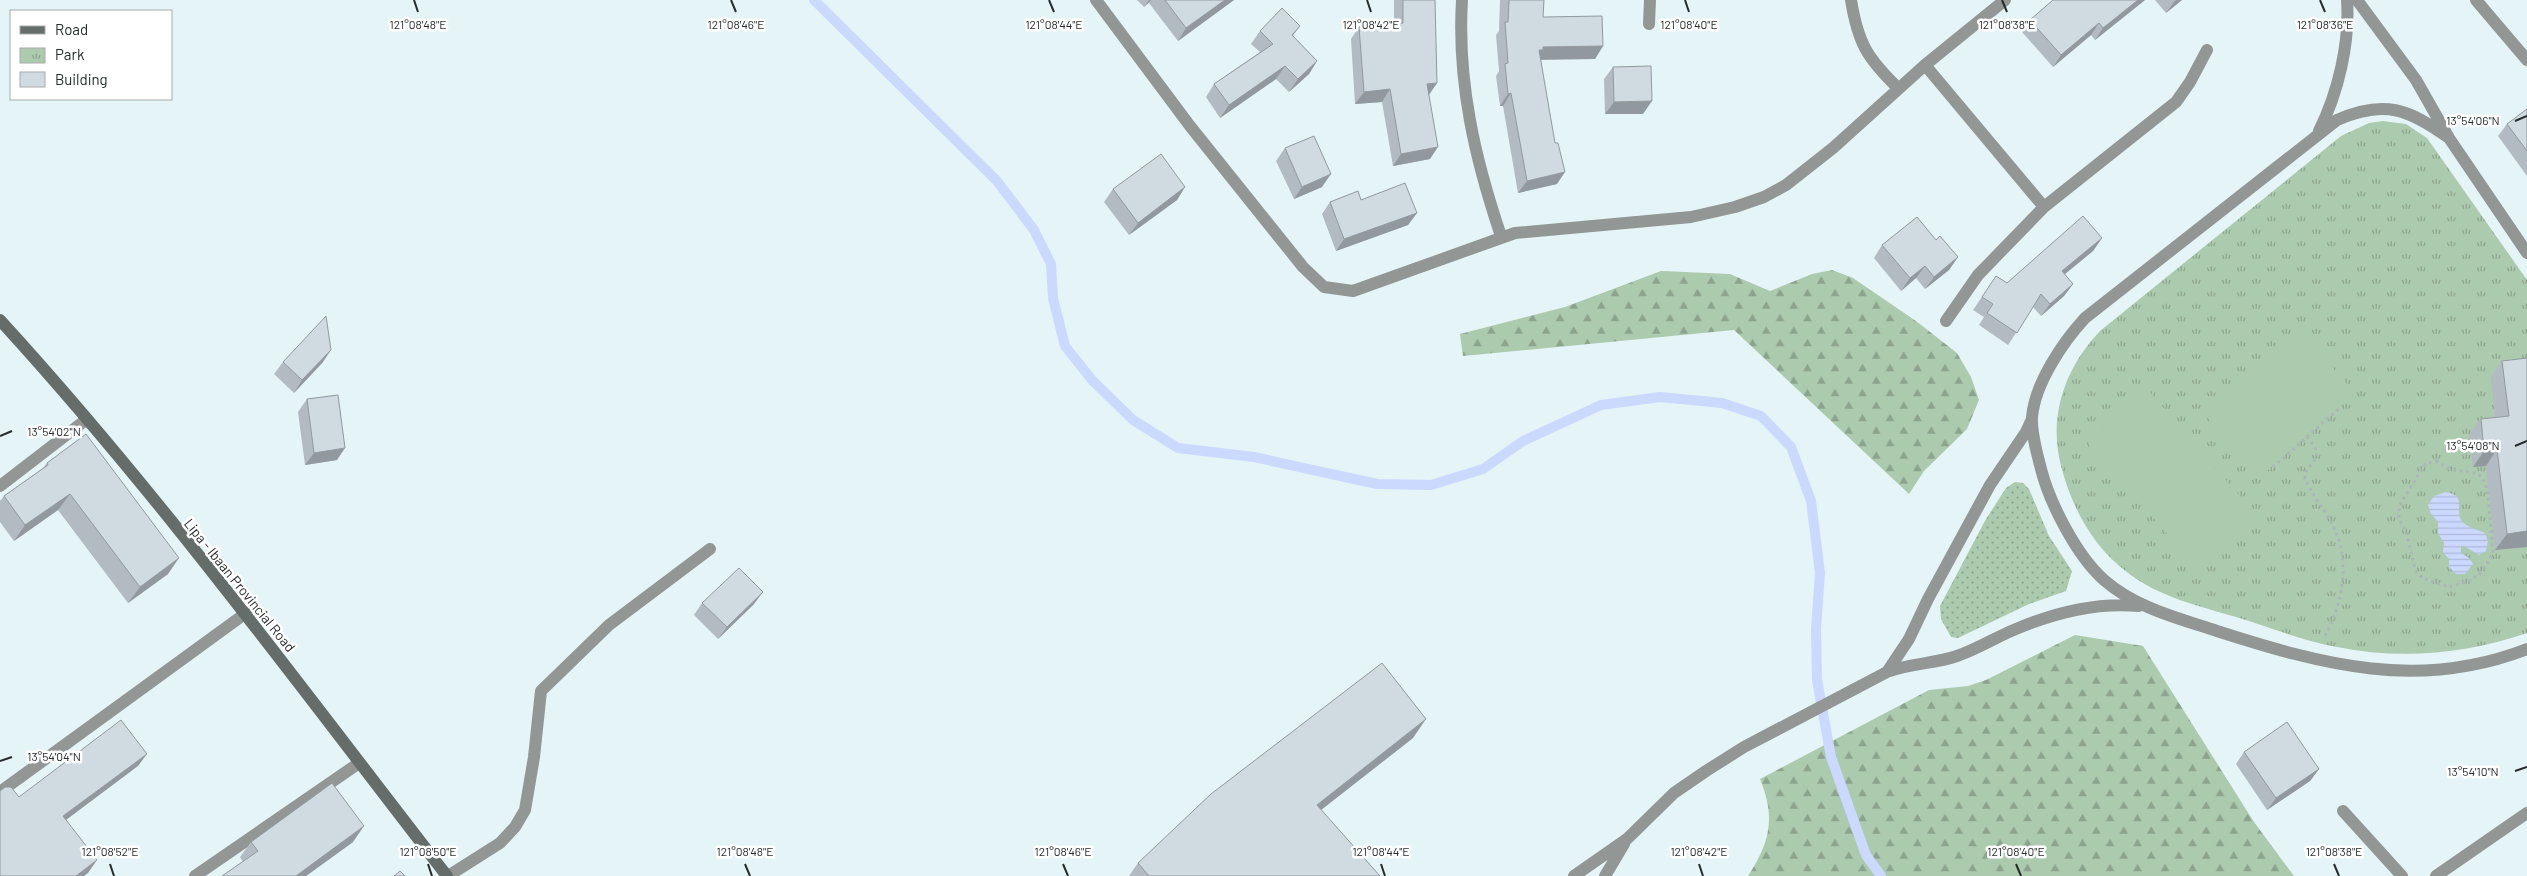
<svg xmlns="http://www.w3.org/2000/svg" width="2527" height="876" font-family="Barlow,sans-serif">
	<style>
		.grass { fill: url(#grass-dots) }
		.forest { fill: url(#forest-firs) }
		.park { fill: url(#park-tufts) }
		.pitch { fill: #accaae }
		.water { fill: url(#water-rules) }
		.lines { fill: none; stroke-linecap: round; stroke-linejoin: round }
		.stream { stroke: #cbd8ff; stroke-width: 10 }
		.path { stroke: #a9b5b6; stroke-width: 3; stroke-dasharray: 2.5 4; stroke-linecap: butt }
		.lane { stroke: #929796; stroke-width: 12 }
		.street { stroke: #929796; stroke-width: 12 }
		.secondary { stroke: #656d6b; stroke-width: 12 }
		.wall { fill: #b2bbc2 }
		.shaded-wall { fill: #91999e }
		.building { fill: #cfdae1; stroke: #91999e }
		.ticks { fill: none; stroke: #262c2c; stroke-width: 2 }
		.labels { text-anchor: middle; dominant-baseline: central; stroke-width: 5; stroke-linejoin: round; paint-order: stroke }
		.street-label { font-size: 14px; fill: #262c2c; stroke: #fff }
		.ticks-label { font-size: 12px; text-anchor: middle; fill: #262c2c; stroke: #fff; stroke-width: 5; stroke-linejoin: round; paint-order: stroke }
	</style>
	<defs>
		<pattern id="grass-dots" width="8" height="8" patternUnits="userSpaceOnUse" patternTransform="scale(1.25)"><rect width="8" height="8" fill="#accaae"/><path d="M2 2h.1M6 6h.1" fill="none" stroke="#8ca48e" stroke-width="1.8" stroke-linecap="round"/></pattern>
		<pattern id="forest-firs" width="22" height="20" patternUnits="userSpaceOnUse" patternTransform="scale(1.25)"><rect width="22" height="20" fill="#accaae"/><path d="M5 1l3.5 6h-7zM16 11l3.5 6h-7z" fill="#8ca48e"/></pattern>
		<pattern id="park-tufts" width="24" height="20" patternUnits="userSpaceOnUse" patternTransform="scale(1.25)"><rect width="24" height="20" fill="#accaae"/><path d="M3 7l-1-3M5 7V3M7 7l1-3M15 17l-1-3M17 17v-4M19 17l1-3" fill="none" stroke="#8ca48e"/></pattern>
		<pattern id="water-rules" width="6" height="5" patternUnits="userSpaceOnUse" patternTransform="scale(1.25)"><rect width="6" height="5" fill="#cbd8ff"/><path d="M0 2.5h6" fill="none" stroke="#aebadb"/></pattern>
	</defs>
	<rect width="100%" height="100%" fill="#e5f4f6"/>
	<path class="grass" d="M2015,482L2023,483L2029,489L2049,536L2072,571L2066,591L2029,604L1958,638L1951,637L1941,619L1940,606L1986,519L2006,488Z"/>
	<path class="forest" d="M1832,270L1853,278L1916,321L1957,353L1971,377L1979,400L1967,429L1924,471L1909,494L1734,330L1463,356L1460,334L1565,307L1661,271L1730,274L1770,291L1812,274Z
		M2075,635L2143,646L2254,822L2294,876H1748C1770,842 1776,818 1760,779L1929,690L1968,686L1986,680Z"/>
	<path class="park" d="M2383,121L2406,124L2427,138L2527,280V633C2466,654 2401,660 2337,647C2303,641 2269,627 2236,617C2199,606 2159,597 2128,573C2093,547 2072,508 2061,466C2048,416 2065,368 2100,331L2341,136L2369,123Z"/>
	<path class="pitch" d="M2301,332L2355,393L2260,477L2206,416Z
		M2148,390L2259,518L2199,570L2088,443Z"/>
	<path class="water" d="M2446,492C2467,496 2455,508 2461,520C2466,527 2478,530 2485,533L2488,541L2486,551L2479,555L2464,546L2461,547V553L2469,558L2473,564L2465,574H2456L2449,567V559L2443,552L2444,543L2438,533V522L2431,514L2428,505L2434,496Z"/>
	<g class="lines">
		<path class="stream" d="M814,0L997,181L1034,230L1051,264L1053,298L1065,346L1092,380L1133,420L1178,448L1254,457L1377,484L1431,485L1483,469L1523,441L1601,405L1660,397L1722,403L1761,416L1791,447L1811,501L1820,573L1816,629L1817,680L1831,757L1866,855L1881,876"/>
		<path class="path" d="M2307,437C2330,462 2305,461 2305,478C2311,494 2323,507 2331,522C2351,558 2344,601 2325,636
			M2436,461C2441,463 2445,467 2450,469C2471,474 2484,467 2488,495L2493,554L2480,574L2469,581L2449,587L2422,578L2415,569L2407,534L2399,519V506L2425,464Z
			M2273,467L2341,407"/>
		<path class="lane" d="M0,486L87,419
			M448,876L500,843L515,827L525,810L534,757L541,691L609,625L710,549"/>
		<path class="street" d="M1096,0L1190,126L1303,267L1324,287L1353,291L1515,233L1691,217L1735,207L1764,197L1786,185L1833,148L1925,65L2005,0
			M1462,0C1457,82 1475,159 1501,236
			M1851,0C1858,43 1867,58 1898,88
			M2357,0L2416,80L2449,138L2527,253
			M2476,0L2527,60
			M1649,24L1650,0
			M1925,65L2044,207L2176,102L2190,82L2207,50
			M2319,131C2338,93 2350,43 2347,0
			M2449,138C2409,109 2384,99 2337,120L2085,318C2063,342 2035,383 2032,417C2031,433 2037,453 2041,469C2050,504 2077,556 2104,580C2136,608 2178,618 2217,631C2323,665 2419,691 2527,649
			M1946,321L1978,275L2044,207
			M1887,672L1909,639L1928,599L1990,485L2026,432L2032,419
			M0,792L246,613
			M2343,811L2402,876
			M195,876L359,763
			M1574,876L1627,839L1674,793L1706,771L1744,747L1887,672C1910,663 1934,664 1957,656C1978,649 1996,637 2016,629C2056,612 2096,602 2139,606
			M1605,876L1624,844
			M2436,876L2527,813"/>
		<path class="secondary" d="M0,320C161,496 301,688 447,876"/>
	</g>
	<path class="wall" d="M1137,0H1234L1178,41L1149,3L1144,7Z
		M1394,0H1435L1437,83L1429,95L1430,159L1393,166L1382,102L1355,104L1351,39L1359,27L1394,24Z
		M1500,0H1544L1543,17L1603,46L1595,59H1541L1557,184L1518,193L1503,106H1500L1496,76L1499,71L1496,35L1499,31Z
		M2053,0H2145L2095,40L2091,35L2053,67L2022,32L2030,20Z
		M2155,0H2182L2166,13Z
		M1300,26L1293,36L1317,61L1309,74L1289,92L1276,79L1220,118L1206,97L1214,84L1260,52L1251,44L1260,31Z
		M1613,67L1643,114H1605L1604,79Z
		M2527,109V176L2498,136L2507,124Z
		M1285,148L1322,187L1294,199L1276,161Z
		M1185,187L1177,200L1129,235L1104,202L1113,189Z
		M1361,200L1417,213L1408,225L1336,251L1322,214L1330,202Z
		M2102,238L2093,251L2064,274L2073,284L2064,296L2041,316L2033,307L2008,345L1979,325L1984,317L1973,310L1996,276L2007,283Z
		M1936,240L1958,257L1949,270L1925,289L1916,278L1901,291L1874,258L1882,245Z
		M2527,358V547L2495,550L2486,466L2473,467L2469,435L2481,419L2495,417L2491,377L2502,361Z
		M283,362H323L294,393L274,374Z
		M307,399L337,460L305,465L298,412Z
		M47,463L168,574L128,603L58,510L14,541L0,522V501L4,496L43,468Z
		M702,603L754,604L718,639L694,615Z
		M1413,738L1321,810L1380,876H1129L1138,863Z
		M2244,752L2319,769L2310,781L2267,810L2236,764Z
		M251,842H353L306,876H222L243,862L240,857Z"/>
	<path class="shaded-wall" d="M1149,0H1151L1144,7Z
		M1225,0H1234L1178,41L1186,28Z
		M2138,0H2145L2095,40L2103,28Z
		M2176,0H2182L2166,13L2174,2Z
		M2099,23L2091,35L2053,67L2061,55Z
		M1603,46L1595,59L1536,60L1539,50L1543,47Z
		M1317,61L1309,74L1289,92L1298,79Z
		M1285,66L1276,79L1220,118L1229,105Z
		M1437,83L1428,96L1427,84Z
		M1390,89L1382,102L1355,104L1364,92Z
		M1511,93L1503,106H1500L1508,94Z
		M1652,101L1643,114H1605L1614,102Z
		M1438,147L1430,159L1393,166L1401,154Z
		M1565,172L1557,184L1518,193L1527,181Z
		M1331,174L1322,187L1294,199L1302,187Z
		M1185,187L1177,200L1129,235L1138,223Z
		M1417,213L1408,225L1336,251L1344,239Z
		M2102,238L2093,251L2053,284L2062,271Z
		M1958,257L1949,270L1925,289L1934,277Z
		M1925,266L1916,278L1901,291L1910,278Z
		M2073,284L2064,296L2041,316L2050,304Z
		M331,350L323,362L294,393L302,380Z
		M345,448L337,460L305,465L314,453Z
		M2497,449L2486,466L2473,467L2484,451Z
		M70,494L58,510L14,541L25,525Z
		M2527,531V547L2495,550L2507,534Z
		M179,558L168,574L128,603L140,587Z
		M763,592L754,604L718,639L727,627Z
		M1426,719L1413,738L1303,824L1317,805Z
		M147,754L138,766L54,829L63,816Z
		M2319,769L2310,781L2267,810L2276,798Z
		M364,826L353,842L306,876H296Z
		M97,860L88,873L84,876H76Z"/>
	<path class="building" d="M1165,0H1225L1186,28Z
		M1403,0H1435L1437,83L1427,84L1438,147L1401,154L1390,89L1364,92L1359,27L1403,23Z
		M1509,0H1544L1543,17L1602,16L1603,46L1543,47V50H1539L1555,143H1558L1565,172L1527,181L1511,93L1508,94L1505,64L1508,63L1505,22H1508Z
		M2053,0H2138L2103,28L2099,23L2061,55L2030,20Z
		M1282,8L1300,26L1292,35L1317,61L1298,79L1285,66L1229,105L1214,84L1273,44L1260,31Z
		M1651,66L1652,101L1614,102L1613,67Z
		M2527,109V151L2507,124Z
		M1314,136L1331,174L1302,187L1285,148Z
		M1161,154L1185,187L1138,223L1113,189Z
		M1405,183L1417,213L1344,239L1330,202L1358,191L1361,200Z
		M2083,216L2102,238L2062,271L2073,284L2050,304L2041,294L2017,333L1987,313L1993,304L1982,297L1996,276L2007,283Z
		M1917,217L1936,240L1940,236L1958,257L1934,277L1925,266L1910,278L1882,245Z
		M326,316L331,350L302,380L283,362Z
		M2527,358V531L2507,534L2497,449L2484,451L2481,419L2509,416L2502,361Z
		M338,395L345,448L314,453L307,399Z
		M86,434L179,558L140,587L70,494L25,525L4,496L48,465L47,463Z
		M739,568L763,592L727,627L702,603Z
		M1382,663L1426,719L1317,805L1380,876H1149L1138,863L1211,794Z
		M121,720L147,754L63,816L97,860L76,876H0V791L5,787H11L19,797Z
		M2287,722L2319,769L2276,798L2244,752Z
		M332,783L364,826L296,876H222L258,851L251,842Z
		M400,871L405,876H394Z"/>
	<path class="ticks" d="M414,0L418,12M731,0L736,12M1049,0L1054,12M1367,0L1371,12M1685,0L1689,12M2002,0L2007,12M2320,0L2325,12M2515,121L2527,116M0,436L12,431M2515,446L2527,441M0,761L12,757M2515,771L2527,767M110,864L114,876M428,864L432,876M745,864L750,876M1063,864L1068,876M1381,864L1385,876M1699,864L1703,876M2016,864L2021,876M2334,864L2339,876"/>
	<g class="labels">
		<g class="street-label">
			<text transform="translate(240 585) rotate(51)">Lipa - Ibaan Provincial Road</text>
		</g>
	</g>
	<g class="ticks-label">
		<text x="1371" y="29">121°08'42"E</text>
		<text x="2007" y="29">121°08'38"E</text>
		<text x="418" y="29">121°08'48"E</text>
		<text x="736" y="29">121°08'46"E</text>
		<text x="1054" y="29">121°08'44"E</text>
		<text x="1689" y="29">121°08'40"E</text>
		<text x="2325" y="29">121°08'36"E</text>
		<text x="2473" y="125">13°54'06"N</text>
		<text x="54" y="436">13°54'02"N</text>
		<text x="2473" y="450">13°54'08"N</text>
		<text x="54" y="761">13°54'04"N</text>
		<text x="2473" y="776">13°54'10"N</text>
		<text x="110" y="856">121°08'52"E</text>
		<text x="428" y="856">121°08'50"E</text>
		<text x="745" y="856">121°08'48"E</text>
		<text x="1063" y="856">121°08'46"E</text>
		<text x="1381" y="856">121°08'44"E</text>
		<text x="1699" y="856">121°08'42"E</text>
		<text x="2016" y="856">121°08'40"E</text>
		<text x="2334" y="856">121°08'38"E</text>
	</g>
	<rect x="10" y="10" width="162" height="90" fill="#ffffff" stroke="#a8abab"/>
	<rect x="20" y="26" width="25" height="8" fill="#656d6b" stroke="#a8abab"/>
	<text x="55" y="35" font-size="15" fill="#262c2c">Road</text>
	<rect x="20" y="48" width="25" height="15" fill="url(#park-tufts)" stroke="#a8abab"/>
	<text x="55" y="60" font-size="15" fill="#262c2c">Park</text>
	<rect x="20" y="72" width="25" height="15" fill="#cfdae1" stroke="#a8abab"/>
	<text x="55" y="85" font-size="15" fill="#262c2c">Building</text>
</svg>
